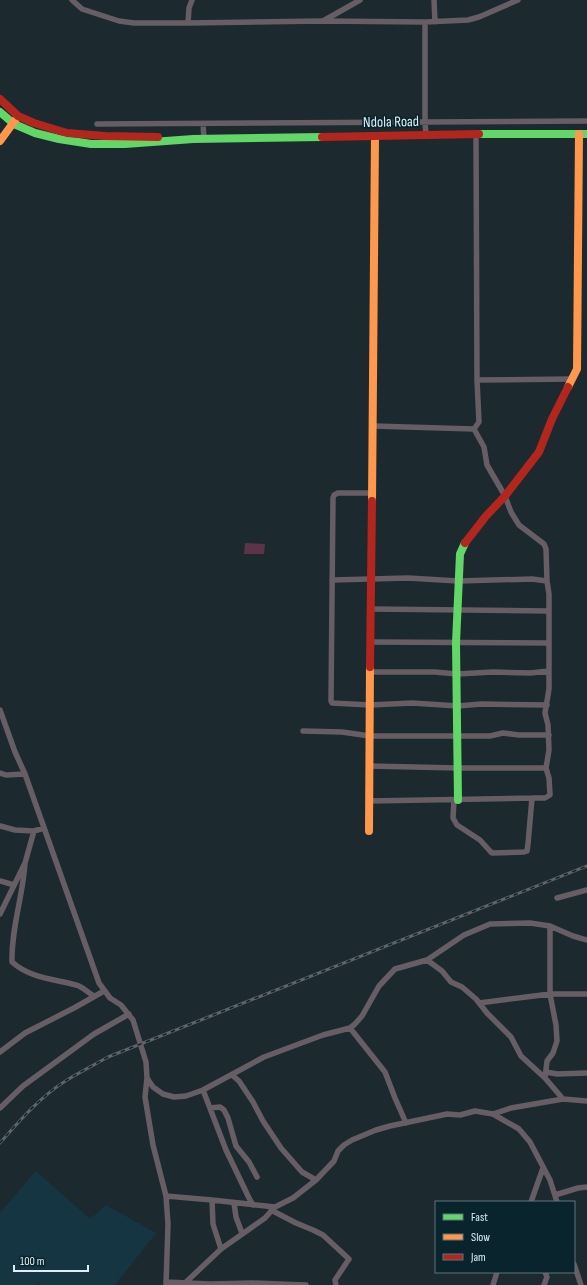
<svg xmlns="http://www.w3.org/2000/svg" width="587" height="1285" font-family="'Sofia Sans Condensed',sans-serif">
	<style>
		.built { fill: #143541 }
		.green { fill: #5c344a }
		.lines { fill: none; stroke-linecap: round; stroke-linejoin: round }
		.street { stroke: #675d65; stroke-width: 5.5 }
		.fast { stroke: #63d668; stroke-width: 8 }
		.slow { stroke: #ff974d; stroke-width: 8 }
		.jam { stroke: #b3261e; stroke-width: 8 }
		.rail-casing { stroke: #626368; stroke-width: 3 }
		.rail { stroke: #0a242d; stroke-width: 1.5; stroke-dasharray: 4.5; stroke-linecap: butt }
		.labels { text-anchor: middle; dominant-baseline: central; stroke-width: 3.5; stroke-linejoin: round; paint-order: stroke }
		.street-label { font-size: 15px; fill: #dfeef4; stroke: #0a242d }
	</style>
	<rect width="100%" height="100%" fill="#1c2a2f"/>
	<path class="built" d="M36,1171L90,1219L106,1205L156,1233L115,1285H41L38,1283L36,1285H0V1213Z"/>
	<path class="green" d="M245,543L265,544L264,554H244Z"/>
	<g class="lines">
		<path class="street" d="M72,0L82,9L119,21L134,23H188L322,21L425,22L468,20L479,17L518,0
			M434,0L435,22
			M323,21L360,0
			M425,22V122L426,135
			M188,23L189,8L192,0
			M97,124L587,121
			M203,124L204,139
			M477,380L572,379
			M373,426L474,429L479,422L477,380L476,134
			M474,429L484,447L487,465L505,496L511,512L519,525L544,544L546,549L547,581
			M372,493H338L334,495L333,498L331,701L332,703L370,705L412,703L458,706L481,704L547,705
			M332,580L408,578L458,581L532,579L547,581L549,594V689L545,713L548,725L549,750L546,768L549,778L550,795L545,798H532L369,801
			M371,609L548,611
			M371,642L549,643
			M370,672H435L457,674L493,672L530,673L549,671
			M0,710L15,752L25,774L99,983L110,998L121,1005L133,1020L146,1062L147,1078L145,1097L153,1145L166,1196L168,1224L166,1285
			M303,731L342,732L370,736H490L503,733L519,735H549
			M369,766L458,768H546
			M0,773L6,775L25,774
			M454,800L453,818L457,825L480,840L490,851L492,853L524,852L527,851L528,844L532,798
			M0,826L15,830L34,831
			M25,863C23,896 11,929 12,962C30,978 53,979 76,985C82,986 88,993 94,996
			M0,881L14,885
			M557,898L587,890
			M0,914L25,863L34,831L44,828
			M427,960L442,971L451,982L462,987L476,999L487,1013L511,1037L521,1056L545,1078L563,1099
			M479,1003L550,994H587
			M350,1028L385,1072L395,1098L406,1123
			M0,1052L25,1033L74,1008L104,991
			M546,1072L557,1074L587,1073
			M232,1075L239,1081L253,1102L263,1121L281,1148L302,1172L316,1180
			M147,1078L153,1087L163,1094L174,1097L186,1096L203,1090L264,1057L323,1035L350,1028L355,1024L362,1016L379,986L395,969L427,960L464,935L490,924L530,923L550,926L573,936L587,940
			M545,1078L547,1061L553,1053L557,1041L556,1025L550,994V926
			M203,1090L226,1150L249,1198L253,1205
			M0,1108L23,1086L94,1034L129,1014
			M210,1108L220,1107L224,1110L228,1118L236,1146L249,1162L257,1177
			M493,1114L519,1129L530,1142L550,1180L557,1202
			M555,1195L578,1188L587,1187
			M166,1196L212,1200L275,1207L293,1198L316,1180L334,1161L338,1151L344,1145L352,1140L376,1130L390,1126L447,1114L460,1115L475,1111L493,1114L511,1108L563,1099L587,1101
			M212,1200L213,1224L221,1249
			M531,1202L543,1168
			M234,1203L236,1217L242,1233
			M271,1210L296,1223L313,1230L323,1235L349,1259L335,1280L336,1285
			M574,1264L581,1285
			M166,1282L210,1284L252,1283L306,1285
			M185,1283L221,1249L265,1218L273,1209
			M493,1285L497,1272
			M544,1285L547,1277L545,1272"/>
		<path class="fast" d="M0,112L14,124L35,133L59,139L91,144H125L193,139L322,137
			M479,134H587
			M458,800L456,643L460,554L465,543"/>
		<path class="slow" d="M0,141L16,119
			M568,387L577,369L579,134
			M372,501L375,136
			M369,831L370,667"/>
		<path class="jam" d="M0,99L18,116L34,123L67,133L105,136L158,137
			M322,137L479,134
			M465,543L486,516L505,496L539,452L552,419L568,387
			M370,667L372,501"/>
		<g class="rail-casing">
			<path id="rail" d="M0,1143C20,1120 41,1096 67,1080C80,1072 94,1065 108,1057L587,866"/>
		</g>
		<use href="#rail" class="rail"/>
	</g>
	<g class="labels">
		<g class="street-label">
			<text transform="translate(391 122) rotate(-1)">Ndola Road</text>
		</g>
	</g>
	<rect x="435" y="1201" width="140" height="72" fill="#0a242d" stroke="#5f757d"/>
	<rect x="443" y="1214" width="20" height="6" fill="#63d668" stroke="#5f757d"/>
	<text x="471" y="1221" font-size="12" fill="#dfeef4">Fast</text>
	<rect x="443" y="1234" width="20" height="6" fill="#ff974d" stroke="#5f757d"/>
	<text x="471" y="1241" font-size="12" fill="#dfeef4">Slow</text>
	<rect x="443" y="1254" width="20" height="6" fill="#b3261e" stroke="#5f757d"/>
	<text x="471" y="1261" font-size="12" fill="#dfeef4">Jam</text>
	<path d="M14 1265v6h74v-6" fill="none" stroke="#dfeef4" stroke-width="2"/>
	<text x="20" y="1265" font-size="12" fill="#dfeef4" stroke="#0a242d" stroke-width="3" paint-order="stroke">100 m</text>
</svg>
